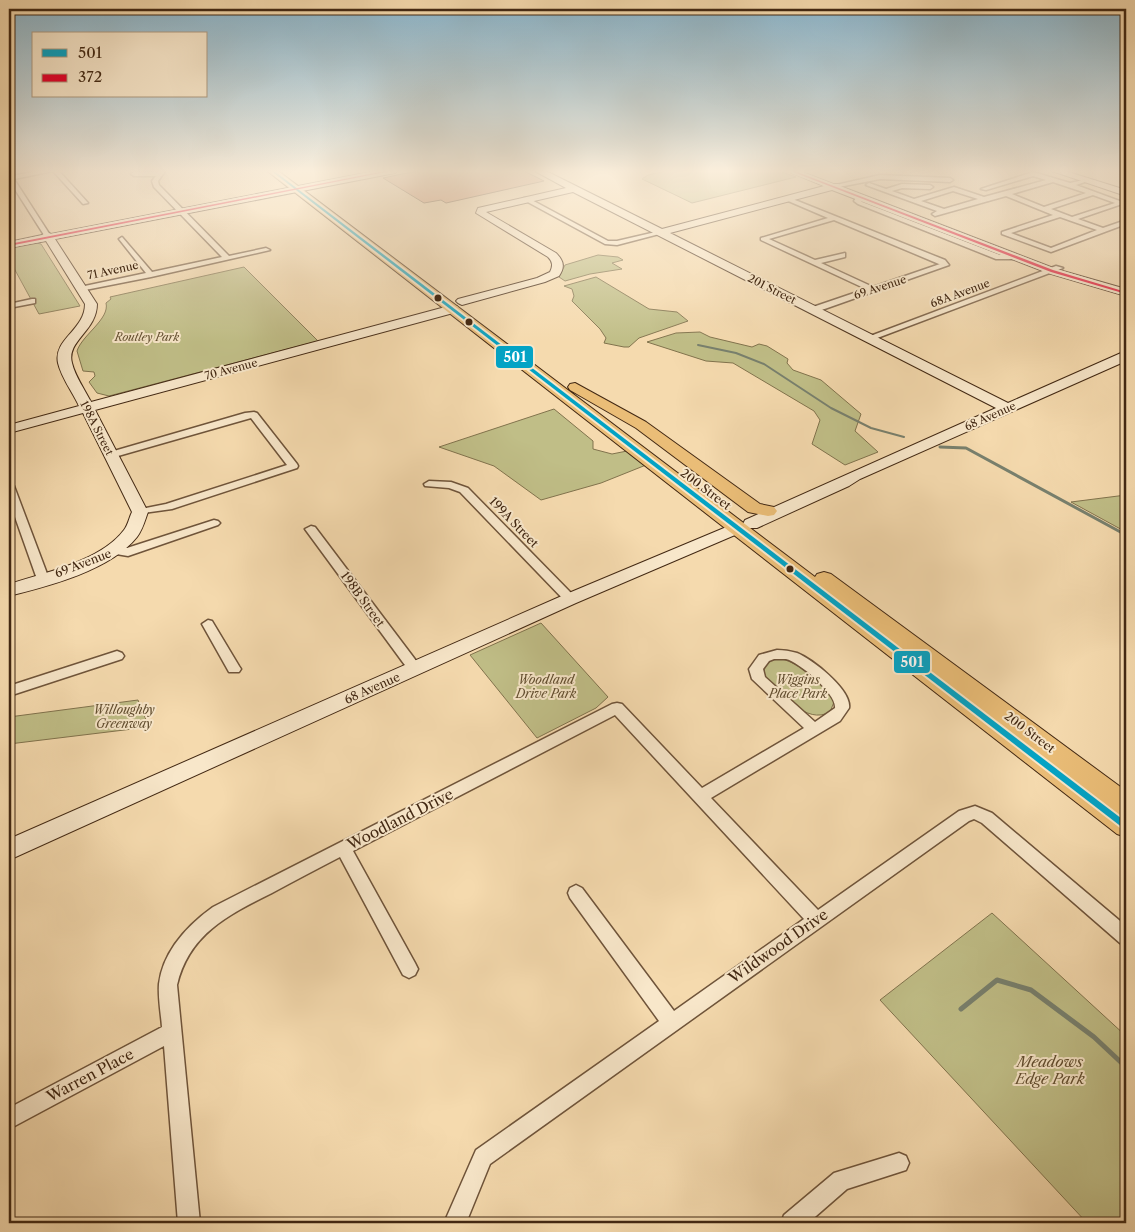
<svg xmlns="http://www.w3.org/2000/svg" width="1135" height="1232" font-family="'Libre Caslon Text',serif">
	<style>
		.green { fill: #c0be87; stroke: #81734d }
		.lines { fill: none; stroke-linecap: round; stroke-linejoin: round }
		.stream-far2 { stroke: #78806e; stroke-width: 2 }
		.stream-far1 { stroke: #78806e; stroke-width: 3 }
		.stream { stroke: #78806e; stroke-width: 5 }
		.building { fill: #d88d6a; stroke: #422813 }
		.street-casing { stroke: #6f543a; stroke-width: 3 }
		.secondary-casing { stroke: #422813; stroke-width: 2 }
		.primary-casing { stroke: #422813; stroke-width: 2 }
		.street { fill: #f8e7ca; fill-rule: evenodd }
		.secondary { fill: #f8e7ca; fill-rule: evenodd }
		.primary { fill: #eabd77; fill-rule: evenodd }
		.bus-1-casing { stroke: #f8e7ca; stroke-width: 4 }
		.bus-2-casing { stroke: #f8e7ca; stroke-width: 4 }
		.bus-1 { fill: #03a3c5; fill-rule: evenodd }
		.bus-2 { fill: #e4002b; fill-rule: evenodd }
		.bus-dot { fill: #422813; stroke: #f8e7ca; stroke-width: 2 }
		.labels { text-anchor: middle; dominant-baseline: central; stroke-width: 4; stroke-linejoin: round; paint-order: stroke }
		.far-street-label { font-size: 11px; fill: #422813; stroke: #f8e7ca }
		.far-park-label { font-size: 11px; font-style: italic; fill: #624e30; stroke: #f8e7ca }
		.street-label { font-size: 12px; fill: #422813; stroke: #f8e7ca }
		.park-label { font-size: 12px; font-style: italic; fill: #624e30; stroke: #f8e7ca }
		.near-street-label { font-size: 15px; fill: #422813; stroke: #f8e7ca }
		.near-park-label { font-size: 15px; font-style: italic; fill: #624e30; stroke: #f8e7ca }
		.line-badge { stroke: #f8e7ca; stroke-width: 2 }
		.badge-label { font-size: 14px; text-anchor: middle; font-weight: bold; fill: #fff }
	</style>
	<rect width="100%" height="100%" fill="#f5daae"/>
	<filter id="stains"><feTurbulence type="fractalNoise" baseFrequency=".004" numOctaves="4"/><feColorMatrix values="0 0 0 0 .2 0 0 0 0 .09 0 0 0 0 .02 0 0 0 .5 -.17"/></filter>
	<radialGradient id="worn" r=".72"><stop offset=".6" stop-color="#630" stop-opacity="0"/><stop offset="1" stop-color="#630" stop-opacity=".3"/></radialGradient>
	<path class="green" d="M671,170H776L796,177L692,203L642,179L648,175Z
		M36,243L41,244L80,306L39,314L9,259V247Z
		M598,255L618,257L623,260L612,263L622,269L590,274L565,281L559,277L565,265Z
		M244,267L318,341L109,396L97,393L89,382L95,376L94,372L83,371L77,351C82,335 110,319 106,303L111,299L110,297Z
		M596,277L649,309L677,312L688,321L639,338L629,347H624L604,343L606,338L600,329L572,301L574,296L572,289L564,286Z
		M700,332L710,337L752,347L759,344L767,346L788,359L787,363L793,370L821,380L861,414L855,431L878,452L845,465L812,444L820,420L814,411L733,363L706,361L647,342L676,333Z
		M554,409L593,441V449L612,454L627,451L646,465L601,483L541,500L494,466L439,447Z
		M1126,495V532L1071,502Z
		M541,623L608,697L596,708L537,738L470,655Z
		M781,659C799,662 826,686 834,702L830,712C806,725 783,694 767,679L764,673L765,666L772,660Z
		M138,700L149,727L9,744V717Z
		M992,913L1126,1036V1223H1087L880,1000Z"/>
	<g class="lines">
		<path class="stream-far2" d="M698,345L736,353L764,364L831,408L871,428L904,437"/>
		<path class="stream-far1" d="M940,447L966,448L1126,535"/>
		<path class="stream" d="M961,1009L997,980L1031,990L1094,1037L1126,1067"/>
	</g>
	<path class="building" d="M422,170H522L544,181L446,203L441,200L424,203L383,178Z"/>
	<g class="lines">
		<g class="street-casing">
			<path id="street" d="M42,170H58L88,203L83,204L53,171L14,179L50,235L47,237L44,235L9,180V174L12,176Z
				M160,170H166L158,181L159,185L229,256L266,248L270,250L151,277L80,291V287L146,273L119,239L122,237L152,272L222,257L154,187L152,181L156,176H134L131,174L134,172H158Z
				M1033,172L1070,183L1088,179V181L1076,185L1125,203L1078,219L1103,228L1126,220V224L1051,252L1002,234V232L1053,215L1006,196L935,216L932,214L937,211L866,185L869,183L886,189L902,184L930,185L933,187L930,189L902,188L892,191L914,199L954,187L984,197L1046,180L1033,176L986,190L981,189ZM1053,182L1086,193L1044,207L1012,194ZM953,191L978,199L944,209L921,201ZM1093,195L1115,203L1072,217L1051,209ZM1060,217L1097,230L1051,248L1011,233Z
				M880,175L950,178L953,180L950,182L880,179L839,187L836,185Z
				M857,196H861L860,200L862,202L1000,255H1014L1018,257L1014,259H996L858,204L854,201Z
				M524,198H528L608,241H617L660,231L663,233L617,245L605,244L524,200Z
				M786,198H790L945,260L949,265L816,312H810V308L866,289L761,240V238L828,218L786,200ZM834,220L939,264H940L873,287L821,263L845,257V253L815,260L769,239Z
				M1056,266L1063,268L872,340L865,338Z
				M32,299H35V303L9,308V304Z
				M254,412L257,413L297,464L298,466L297,468L172,509L136,514L135,512L136,510L166,504L287,465L251,418L111,458L106,455L107,453L245,413Z
				M429,481L451,482L468,488L574,596L576,599L574,602H566L460,492L449,488L425,486L424,484Z
				M9,483L14,486L49,579L47,582L43,583L37,579L9,500Z
				M214,520L218,521L220,523L218,525L128,556L110,553L108,550L114,546L127,548Z
				M311,526L315,527L420,666L422,669L420,672H410L305,529Z
				M208,620L212,621L239,666L241,669L239,672H229L202,624Z
				M777,650C784,650 790,651 797,653C812,659 852,690 849,708L840,721L711,798L818,910L959,811L975,806L992,813L1126,926V945L1120,943L982,823L974,819L969,821L490,1164L466,1223H444L476,1150L659,1021L570,898L568,893L570,888L576,885L582,888L674,1011L804,919L615,715L353,851L415,963L418,969L415,975L409,978L403,975L340,857C317,869 294,881 272,893C228,915 189,934 177,985L200,1223H178L164,1046L9,1129V1108L162,1027C161,1014 158,998 159,984C163,951 188,925 213,907L612,704L617,703L622,704L702,788L804,728L752,679L749,669L759,655ZM774,659C778,659 782,659 786,659C799,662 837,694 835,708L815,722L765,677L763,669L769,661Z
				M117,651L122,653L124,656L122,659L9,696V686Z
				M899,1153L906,1156L909,1163L906,1170L847,1189L808,1223H781L784,1215L834,1173Z"/>
		</g>
		<g class="secondary-casing">
			<path id="secondary" d="M381,170H399L395,173L55,239L97,304C97,331 66,341 72,363C75,376 85,390 91,402L449,306H457L459,309L457,312L95,410L148,512C145,520 143,529 137,537C111,570 49,586 9,596V584C44,573 101,561 124,530C128,525 129,518 132,512L83,413L9,433V425L79,406C73,393 61,377 58,363C53,339 85,330 85,304L46,241L9,248V242L42,235L47,232L51,234Z
				M533,170H544L662,229L824,186L785,170H797L833,184H839L840,186L1056,269L1126,289V296L1048,273L832,190L670,233L1008,403L1121,353L1126,352V361L860,479L849,486L757,528H745L743,524L745,520L996,408L573,192L486,212L556,253C564,261 565,267 559,276L545,282L462,305L458,303L456,301L458,299L537,278L550,272C553,266 553,262 548,257L476,213L478,208L566,188Z
				M1049,170H1062L1126,190V196Z
				M736,523L742,524L744,528L742,532L576,603L9,860V839L564,595Z"/>
		</g>
		<g class="primary-casing">
			<path id="primary" d="M266,170H277L815,577L817,574L824,572L831,574L1126,791V837L1117,834Z
				M575,383L646,422L760,504L774,507L777,511L774,515L768,516L748,512L636,428L570,390L568,387L570,384Z"/>
		</g>
		<use href="#street" class="street"/>
		<use href="#secondary" class="secondary"/>
		<use href="#primary" class="primary"/>
		<g class="bus-1-casing">
			<path id="bus-1" d="M270,170H273L1126,822V829L1123,828Z"/>
		</g>
		<g class="bus-2-casing">
			<path id="bus-2" d="M390,170H396L9,246V244Z
				M788,170H792L1053,270L1126,292V294L1051,272Z"/>
		</g>
		<use href="#bus-1" class="bus-1"/>
		<use href="#bus-2" class="bus-2"/>
	</g>
	<linearGradient id="sky" x2="0" y2="1"><stop stop-color="#89b7d0"/><stop offset="0.5" stop-color="#faeedb"/><stop offset="1" stop-color="#faeedb" stop-opacity="0"/></linearGradient>
	<rect width="1135" height="342" fill="url(#sky)"/>
	<g class="bus-dot">
		<circle cx="438" cy="298" r="4.5"/>
		<circle cx="469" cy="322" r="4.5"/>
		<circle cx="790" cy="569" r="4.5"/>
	</g>
	<g class="labels">
		<g class="far-street-label">
			<text transform="translate(113 270) rotate(-12)">71 Avenue</text>
			<text transform="translate(880 287) rotate(-18)">69 Avenue</text>
			<text transform="translate(772 289) rotate(27)">201 Street</text>
			<text transform="translate(960 293) rotate(-20)">68A Avenue</text>
			<text transform="translate(231 369) rotate(-15)">70 Avenue</text>
			<text transform="translate(990 416) rotate(-24)">68 Avenue</text>
			<text transform="translate(97 428) rotate(63)">198A Street</text>
		</g>
		<g class="far-park-label">
			<text x="147" y="337">Routley Park</text>
		</g>
		<g class="street-label">
			<text transform="translate(706 489) rotate(37)">200 Street</text>
			<text transform="translate(514 522) rotate(46)">199A Street</text>
			<text transform="translate(83 563) rotate(-21)">69 Avenue</text>
			<text transform="translate(363 599) rotate(54)">198B Street</text>
			<text transform="translate(372 688) rotate(-24)">68 Avenue</text>
			<text transform="translate(1030 732) rotate(37)">200 Street</text>
		</g>
		<g class="park-label">
			<text x="546" y="679">Woodland<tspan x="546" dy="14">Drive Park</tspan></text>
			<text x="798" y="679">Wiggins<tspan x="798" dy="14">Place Park</tspan></text>
			<text x="124" y="709">Willoughby<tspan x="124" dy="14">Greenway</tspan></text>
		</g>
		<g class="near-street-label">
			<text transform="translate(400 819) rotate(-27)">Woodland Drive</text>
			<text transform="translate(778 946) rotate(-35)">Wildwood Drive</text>
			<text transform="translate(90 1075) rotate(-28)">Warren Place</text>
		</g>
		<g class="near-park-label">
			<text x="1050" y="1061">Meadows<tspan x="1050" dy="17">Edge Park</tspan></text>
		</g>
	</g>
	<g class="line-badge">
		<rect x="495" y="345" width="39" height="24" rx="5" fill="#03a3c5"/>
		<rect x="893" y="650" width="38" height="24" rx="5" fill="#03a3c5"/>
	</g>
	<g class="badge-label">
		<text x="515" y="362">501</text>
		<text x="912" y="667">501</text>
	</g>
	<rect width="1135" height="1232" fill="none" stroke="#f5daae" stroke-width="30"/>
	<rect x="10" y="10" width="1115" height="1212" fill="none" stroke="#422813" stroke-width="2.5"/>
	<rect x="15" y="15" width="1105" height="1202" fill="none" stroke="#422813"/>
	<rect x="32" y="32" width="175" height="65" fill="#f8e7ca" stroke="#af9b81"/>
	<rect x="42" y="49" width="25" height="8" fill="#03a3c5" stroke="#af9b81"/>
	<text x="78" y="58" font-size="15" fill="#422813">501</text>
	<rect x="42" y="74" width="25" height="8" fill="#e4002b" stroke="#af9b81"/>
	<text x="78" y="82" font-size="15" fill="#422813">372</text>
	<rect width="100%" height="100%" filter="url(#stains)"/>
	<rect width="100%" height="100%" fill="url(#worn)"/>
</svg>
